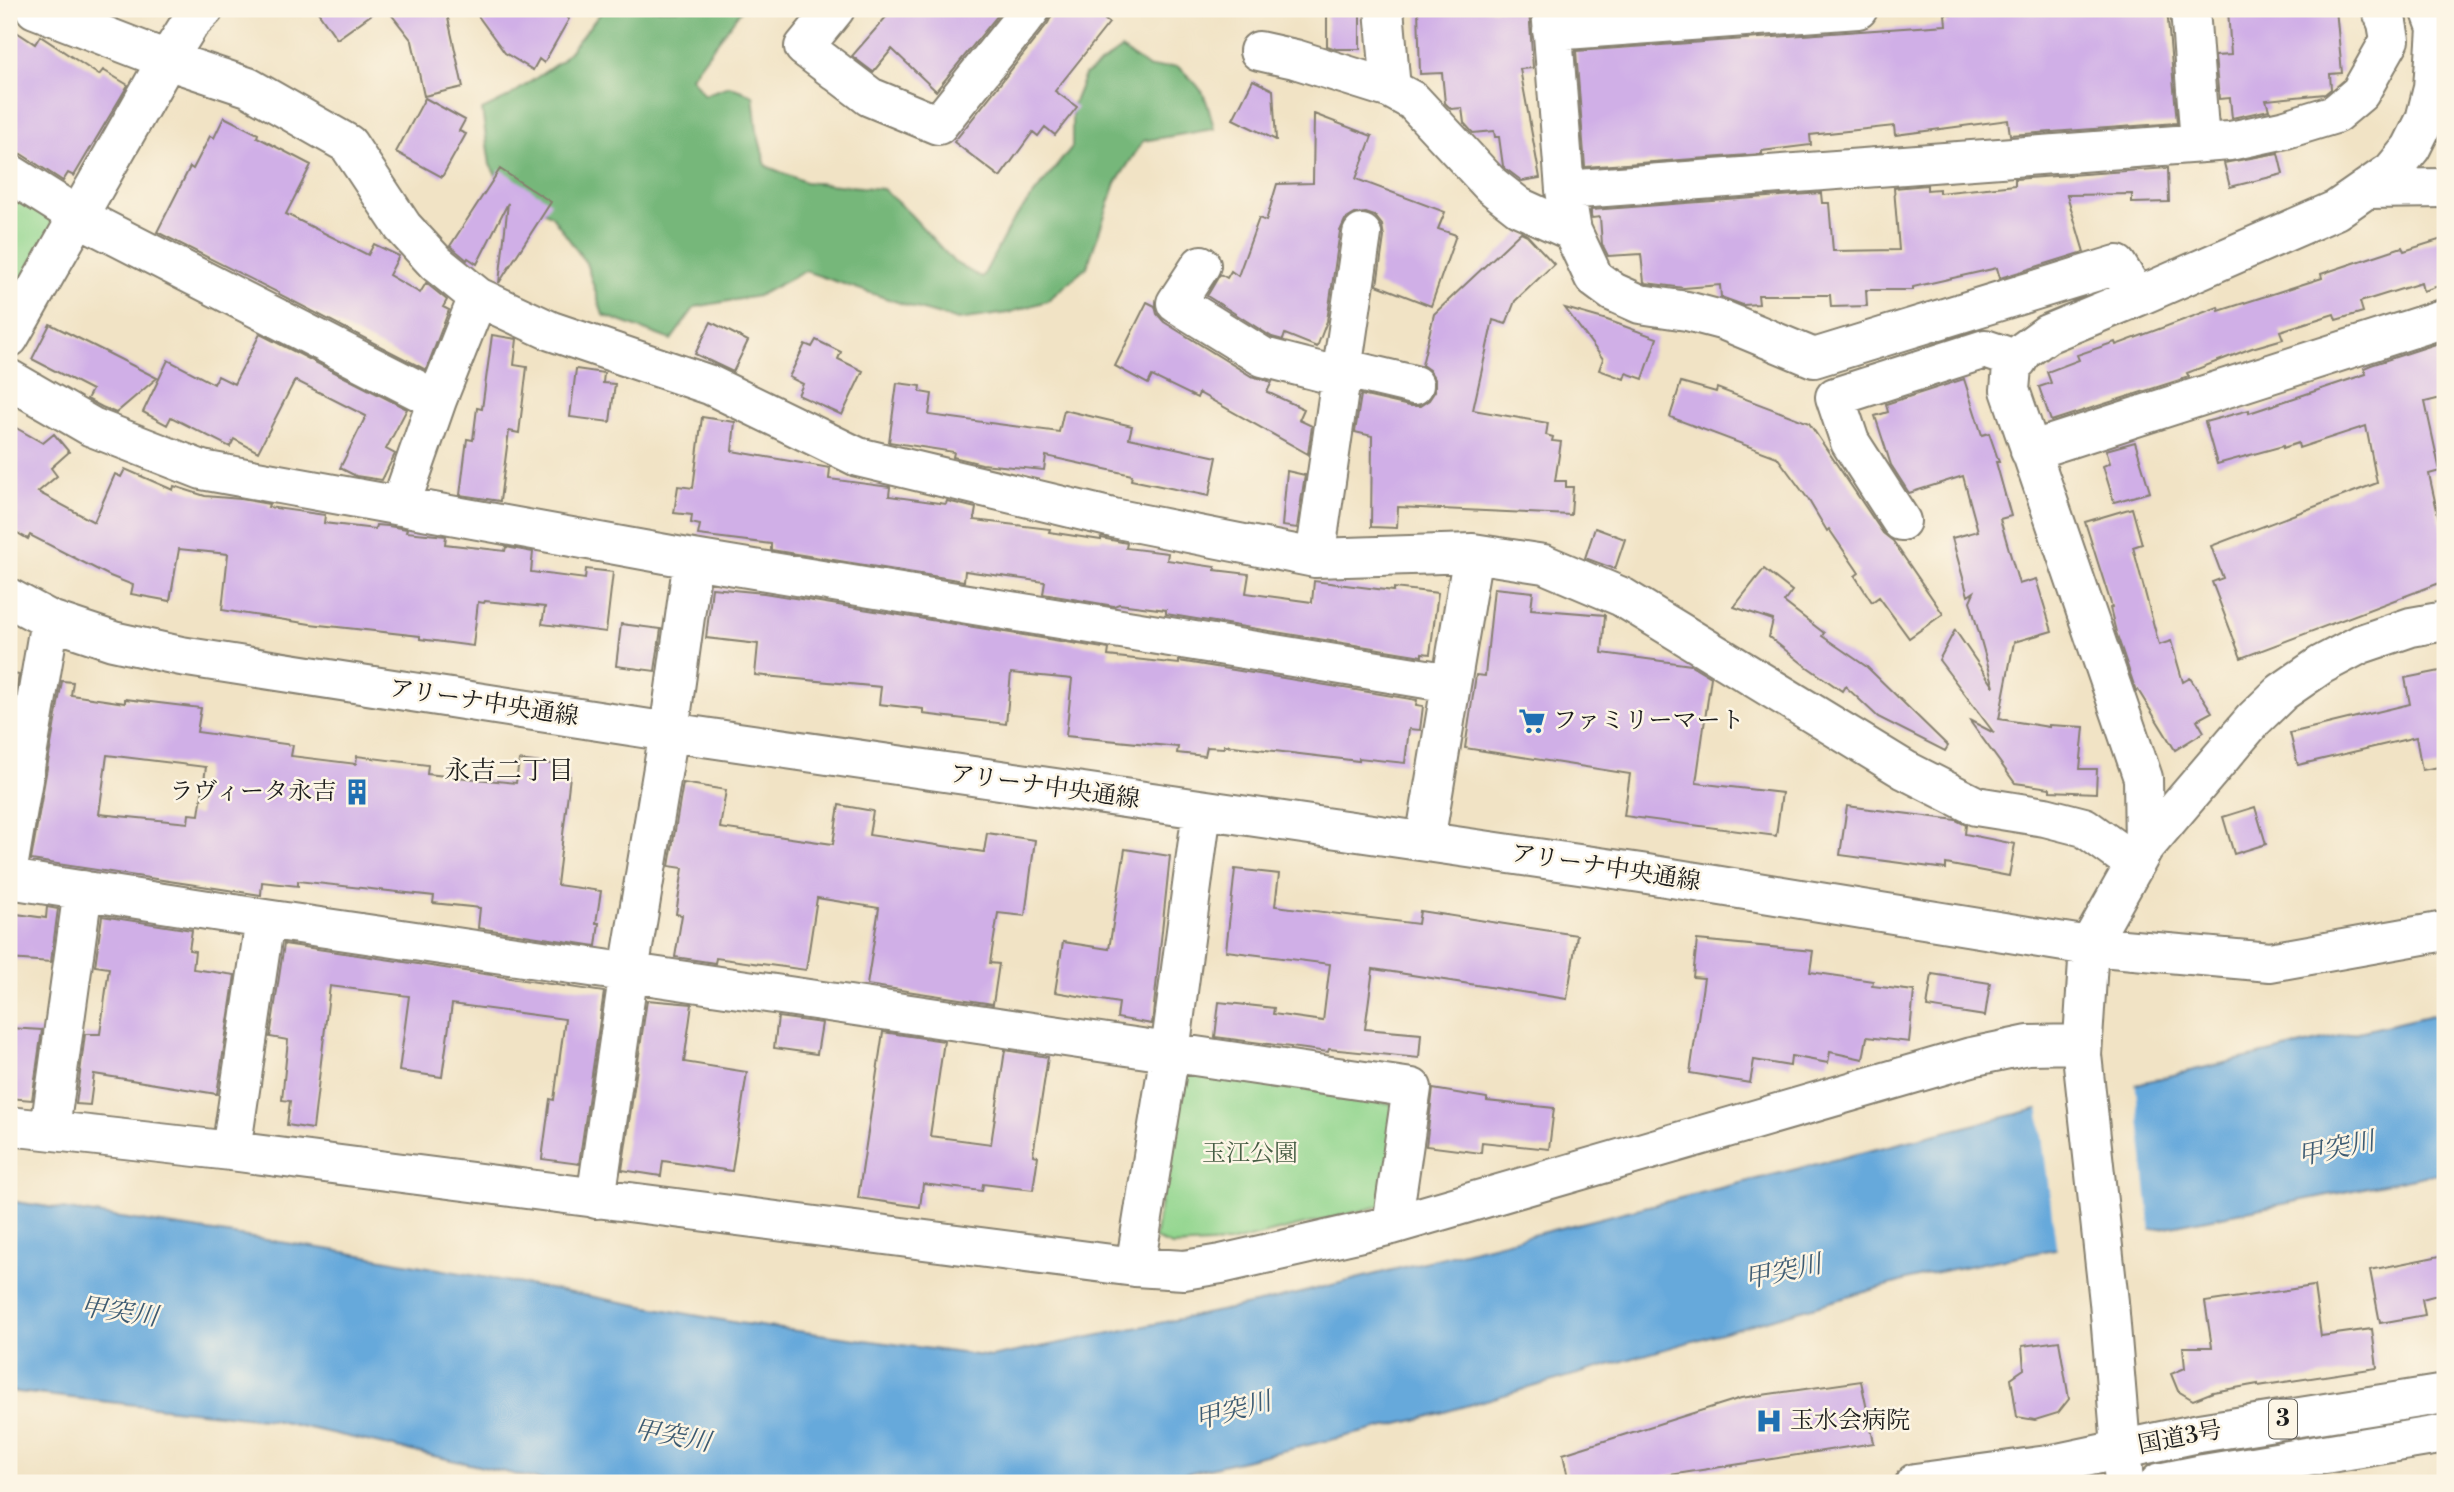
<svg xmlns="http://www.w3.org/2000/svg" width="2454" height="1492" font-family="'Libre Bodoni','Noto Serif JP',serif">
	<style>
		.green { fill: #93d68f; stroke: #587956; stroke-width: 2 }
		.forest { fill: #76b77a; stroke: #496a4b; stroke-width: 2 }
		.water { fill: #66a9db; stroke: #41627c; stroke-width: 2 }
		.pier { fill: #f1e3c5 }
		.building { fill: #d0afe7; fill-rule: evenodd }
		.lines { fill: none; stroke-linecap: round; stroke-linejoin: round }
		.minor-casing { stroke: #868070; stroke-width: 42 }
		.highway-casing { stroke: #868070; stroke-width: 42 }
		.minor { stroke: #fff; stroke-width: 38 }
		.highway { stroke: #fff; stroke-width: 38 }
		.labels { text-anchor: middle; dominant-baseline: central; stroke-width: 5; stroke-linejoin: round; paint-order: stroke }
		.shield { fill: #fcf5e5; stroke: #5f5d58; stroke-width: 2 }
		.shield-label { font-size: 23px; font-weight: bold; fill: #1c1c1c }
		.street-label { font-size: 24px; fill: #1c1c1c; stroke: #fcf5e5 }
		.poi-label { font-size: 24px; fill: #1c1c1c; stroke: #fcf5e5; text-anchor: start }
		.park-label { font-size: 24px; fill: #465d44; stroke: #fcf5e5 }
		.neighbourhood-label { font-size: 26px; fill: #1c1c1c; stroke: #fcf5e5 }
		.water-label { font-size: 26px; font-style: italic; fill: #3d5b72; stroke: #fcf5e5 }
	</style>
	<rect width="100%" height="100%" fill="#fcf5e5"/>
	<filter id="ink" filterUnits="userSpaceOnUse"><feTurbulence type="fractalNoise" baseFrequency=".0143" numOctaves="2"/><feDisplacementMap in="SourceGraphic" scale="14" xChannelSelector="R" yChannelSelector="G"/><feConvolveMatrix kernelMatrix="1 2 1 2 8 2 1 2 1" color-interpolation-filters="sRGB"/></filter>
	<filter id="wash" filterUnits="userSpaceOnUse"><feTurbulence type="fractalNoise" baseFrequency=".00686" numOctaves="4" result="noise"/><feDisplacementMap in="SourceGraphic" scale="28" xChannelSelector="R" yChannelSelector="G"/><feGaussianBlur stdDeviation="1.57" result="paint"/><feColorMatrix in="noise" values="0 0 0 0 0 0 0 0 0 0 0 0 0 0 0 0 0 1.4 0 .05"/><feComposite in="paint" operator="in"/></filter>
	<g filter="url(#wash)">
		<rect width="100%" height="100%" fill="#f1e3c5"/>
		<path class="green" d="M9,185L55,223L9,302Z
			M1194,1064L1401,1106L1385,1205L1229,1243L1172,1246L1155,1239L1181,1074Z"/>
		<path class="forest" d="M604,9H742L691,77L704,95L729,86L753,95L757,131L766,166L805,182L883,189L910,214L954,262L982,278L1011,223L1072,147V107L1085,75L1121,49L1150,68L1177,66C1204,89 1206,94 1214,129L1143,141L1116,183L1087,267L1047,301L1008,313L958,320L912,307L805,271L758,296L695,307L671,340L603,315L586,263L552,216L504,189L490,165L482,110L507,98L562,60Z"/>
		<path class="water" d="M2445,1012V1172L1928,1274L1420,1419L1145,1483H554L273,1420L9,1391V1201L333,1250L738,1323L991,1357L1264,1302L2181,1073Z"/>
		<path class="pier" d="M2135,1080L2151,1234L2057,1252L2038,1105Z"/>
		<g id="blocks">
			<path class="building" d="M316,9H379L337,39Z
				M387,9H446L463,87L424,96L412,41Z
				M473,9H559L569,19L544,63L539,59L533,70L505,53Z
				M893,9H1003L936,91L892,49L873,72L852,56Z
				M1055,9H1116L1105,20L1109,23L1055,91L1077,107L1055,135L1045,127L1038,136L1033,132L1000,177L954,142L1048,23Z
				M1327,9H1360V49H1336L1327,46Z
				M1418,9H1529L1533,68L1520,69L1540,178L1522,181L1506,169L1503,166L1499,137H1495L1494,131L1473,133L1464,123L1462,108L1451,109L1445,103L1442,73L1420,74Z
				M2039,9H2167L2177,123L2010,135L2008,120L1895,135L1894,126L1810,135L1811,145L1762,151V154L1585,167L1576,51L1946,25L1945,14Z
				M2228,9H2336L2342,73L2330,74L2331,89L2325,94L2266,100L2269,110L2232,118L2230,98L2219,99L2215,56L2231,55Z
				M9,27L35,44L40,36L99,75L103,70L128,85L74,176L68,173L63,181L21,154L9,151Z
				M1253,80L1273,90L1276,140L1233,119Z
				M425,98L465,120L459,131L466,134L442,177L396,152Z
				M1314,114L1372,136L1356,179L1445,212L1438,229L1456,235L1431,306L1377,285L1384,237L1382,225L1375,216L1366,213L1355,214L1345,220L1340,231L1327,321L1317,347L1285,334L1283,340L1272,337L1207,296L1220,274L1227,278L1231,271L1238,276L1259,218L1266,221L1277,184L1313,183Z
				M224,117L258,134L257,137L311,165L286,214L368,255L374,244L399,256L389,275L420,293L426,283L447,300L443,307L449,310L426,370L279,294V293L157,232L190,167L193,169L210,136L214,138Z
				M2278,153L2283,174L2230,187L2224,163Z
				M2168,168L2169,202L2132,203V194L2067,195L2084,252L2000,278L1997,268L1913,287V290H1866L1867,306L1831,307L1830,295H1758L1759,304L1743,305L1721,297L1720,285L1684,288L1646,283L1644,282L1641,254L1608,256L1602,244L1600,217L1592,218L1591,215V210L1821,193L1822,203H1829L1833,251L1899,250L1894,188L1927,185V190L1939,189V193L2015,185V179Z
				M500,169L551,202L499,283L508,203L477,264L468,258L467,260L450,246Z
				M1521,232L1527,235L1554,264L1515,301L1506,324L1493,320L1473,410L1548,423L1546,435L1553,437L1552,441L1561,442L1555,481H1566V487H1573L1571,515L1398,507L1397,528L1371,527L1372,436L1355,432L1361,395L1409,406H1420L1429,400L1435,391V379L1429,370L1422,365L1434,314Z
				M2445,238V284L2423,291L2421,283L2360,302L2363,312L2336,320L2334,314L2280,331L2283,339L2252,348L2187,373L2189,377L2051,421L2039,387L2051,383L2047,372L2079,360L2077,355L2115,342L2116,345L2218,307L2219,311L2322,278L2321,274L2402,247L2404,251Z
				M1147,302L1155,306L1157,314L1164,322L1251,376L1272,382L1267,392L1304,409L1299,420L1312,426L1308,454L1199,393L1197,398L1152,376L1148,384L1115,366Z
				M1565,308L1607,320L1657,338L1643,379L1626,373L1624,379L1599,370L1603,359Z
				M711,322L748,341L733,372L695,354Z
				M50,324L106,352L157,378L116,413L102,407L87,399L92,390L32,359Z
				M260,334L407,409L386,449L395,454L382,480L356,476L340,468L366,416L295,380L258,452L234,439L230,447L171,417L167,425L143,412L168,360L214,384L218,376L234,384Z
				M492,335L517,339L514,365L527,367L519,433L509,431L500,501L460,495L467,439L473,440L477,408L482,409Z
				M816,340L841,352L838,359L863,371L842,415L798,395L803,384L789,377L805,344L812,347Z
				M2445,341V397L2425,402L2440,471L2429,474L2445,547V581L2241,658L2212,582L2223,578L2211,546L2377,483L2366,426L2299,448L2298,443L2283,448V446L2217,464L2205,422L2249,410V413L2366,374L2364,368L2371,365Z
				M576,369L604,373L603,383L615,384L610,422L570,417Z
				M1964,379L1982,435L1989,433L1999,462H1996L2011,516L2000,519L2019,584L2036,579L2052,631L2014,642L1999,719L2049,727V725L2084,727L2080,769H2097L2096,793L2050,791V788L2015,783L1969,720L1994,733L1939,660L1955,630L1994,687L1970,601L1974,592L1968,596L1952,538L1978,531L1963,476L1909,493L1891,465L1875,416L1888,412L1886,404Z
				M1681,382L1716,392L1717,388L1809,423L1883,533L1893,541L1943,614L1909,638L1879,597L1872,602L1855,576L1859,573L1829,529L1827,531L1808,499L1777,457L1670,417Z
				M897,383L921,386L920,392L932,394L929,415L1059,432L1064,410L1132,426L1129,438L1217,457L1209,496L1131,480L1132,475L1046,456L1044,470L982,464L953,457L954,452L889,442Z
				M702,417L735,422L732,451L830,468L829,479L890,487L889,496L946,504L947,501L976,508L974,520L1050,529L1049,532L1101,540V538L1127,543L1126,548L1168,553L1167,560L1215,567V570L1249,574L1246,593L1312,602L1314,581L1394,591V588L1438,593L1430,654L1422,653V656L1184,617L1166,614V610L1119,604L1114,606L1043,594L1045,582L965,571L964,581L771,550V544L698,535L700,525L691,523L692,515L674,513L678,486L693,488Z
				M9,424L43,443L54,434L69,452L51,468L57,476L38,492L94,522L115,474L121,477L125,469L173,490L174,486L205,496L241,499L269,504L268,507L325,515L324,523L375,529L376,525L388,526L407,529L406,532L446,536L445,544L505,551L506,547L533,552L531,572L585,579L586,569L613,572L606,632L542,624L545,607L485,601L484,603L478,602L473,646L420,639V636L310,624L222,610L228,554L179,549L170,601L131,594L133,585L110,576L30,535L28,539L9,528Z
				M2135,442L2150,492L2114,502L2103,466L2110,463L2106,450Z
				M1287,471L1305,475L1297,528L1282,526Z
				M2132,508L2142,544L2133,547L2159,645L2171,641L2183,682L2190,678L2212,712L2197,720L2204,732L2175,750L2138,690L2136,691L2116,632L2110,608L2112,607L2085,522Z
				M1595,528L1625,539L1615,569L1585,558Z
				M1764,569L1792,591L1784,602L1824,633L1822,636L1867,667L1948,746L1945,751L1878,717L1845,686L1842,691L1803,664L1769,637L1773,620L1734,607Z
				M712,588L764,593L1109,649L1108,656L1179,664V661L1417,700L1416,705L1423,706L1420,730L1409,729L1405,763L1359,758V761L1224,745V748L1207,747L1205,756L1177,753L1178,747L1066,736L1072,679L1011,673L1006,724L923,714V709L879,704L881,687L755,675L758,644L706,638Z
				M1494,588L1533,592L1531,609L1605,615L1602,653L1691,665L1711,677L1696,783L1782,793L1776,836L1624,816L1630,774L1465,748L1476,675L1485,676Z
				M621,624L661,629L655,671L616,666Z
				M2445,670V766L2422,770L2416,737L2298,765L2290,733L2410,704L2405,678Z
				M9,673L19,675L9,733Z
				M62,681L73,682L71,695L125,703V699L201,708L197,732L293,745L291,756L356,764L357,756L428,765L427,774L516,783L519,760L560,765L559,775L570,776L557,885L601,891L596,923H599L596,946L478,928L480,908L433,903L434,896L298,881V886L262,882L261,895L31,860ZM107,755L206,767L199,815L189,814L188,823L99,814Z
				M683,783L726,790L720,828L833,844L839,805L873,811L869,835L984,852L987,833L1035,840L1025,916L998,913L990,963L999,964L993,1004L867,985L879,908L817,898L806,970L716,958L715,963L675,957L682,915L676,914L683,868L669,866Z
				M1847,806L1956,820L1966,825L1965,834L2015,844L2009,876L1946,864V869L1840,855Z
				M2255,807L2266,844L2234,854L2223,817Z
				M1125,849L1170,856L1152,1024L1117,1018L1119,1003L1055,992L1063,942L1109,949Z
				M1235,869L1279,874L1275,906L1418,924L1420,911L1577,935L1567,999L1373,969L1365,1029L1421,1034L1419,1058L1329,1049L1328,1052L1215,1037L1219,1002L1274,1008L1273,1014L1323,1021L1330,964L1226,951Z
				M47,907L58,909L51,962L9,959V913L46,918Z
				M102,916L192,930L189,950L195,951L193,969L235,975L217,1094L94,1074L90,1105L76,1104L85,1034H100L109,968L95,966Z
				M1697,940L1813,951L1810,972L1873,981L1872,986L1914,991L1909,1042L1867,1037L1863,1059L1830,1052L1828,1063L1791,1056L1790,1066L1754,1060L1750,1083L1690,1073L1704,978L1693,977Z
				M284,944L604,992L579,1164L542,1159L550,1099L554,1100L565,1019L452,1004L442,1077L399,1071L409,996L330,986L313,1129L287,1125L290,1101L282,1100L288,1040L270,1037Z
				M1932,974L1990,983L1985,1016L1927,1007Z
				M647,1000L692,1004L684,1062L747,1072L732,1171L663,1161L661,1176L622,1170Z
				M778,1017L822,1023L817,1054L774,1048Z
				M9,1028L42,1030L32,1100L9,1098Z
				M883,1032L944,1041L930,1136L991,1144L1005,1050L1048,1057L1033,1155L1038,1156L1033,1190L983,1184L982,1191L923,1184L920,1207L858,1198Z
				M1433,1089L1487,1098V1101L1554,1108L1549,1149L1482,1142L1481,1153L1426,1146Z
				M2445,1255V1293L2422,1299L2425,1315L2380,1323L2370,1270Z
				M2314,1286L2321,1336L2372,1329L2377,1368L2258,1386V1384L2213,1392L2193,1400L2178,1391L2171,1374L2185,1368L2183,1347H2212L2205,1302Z
				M2059,1341L2069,1399L2058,1413L2035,1420L2017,1417L2011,1378L2024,1369L2022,1346Z
				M1861,1381L1874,1443L1619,1483H1569L1563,1454L1741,1398Z"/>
		</g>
	</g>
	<g filter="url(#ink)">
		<use href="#blocks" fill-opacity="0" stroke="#868070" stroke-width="2"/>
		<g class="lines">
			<g class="minor-casing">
				<path id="minor" d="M35,9L167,60L248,87L348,144L403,227L436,263L478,297L551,331L710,385L858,457L1113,518L1315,558L1473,553L1544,564L1622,597L1905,770L1976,806L2045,817L2084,827L2135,864
					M835,9L804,47L870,97L938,125L1031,9
					M1384,9L1391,89
					M1551,9L1565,190L1572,231L1594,278L1613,292L1640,304L1687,311L1725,321L1814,358L2117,265L2137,297
					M2190,9L2200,143
					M1552,31L1858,9
					M1259,51L1295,59L1391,89L1413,101L1491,185L1519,207L1572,231
					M9,173L79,217L437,400
					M2366,189L2445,188
					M1565,190L2230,141L2286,129L2335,114L2360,93L2390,40L2387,23L2381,9
					M1201,265L1176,303L1263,357L1341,377L1315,558
					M9,338L167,60L190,23L204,9
					M1342,368L1414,385
					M1341,377L1362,234
					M9,379L92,427L202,470L693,559L1451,683
					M2030,451L2445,318
					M400,506L437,400L478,297
					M1901,521L1850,442L1835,397L1985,349L2018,360
					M9,598L50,620L113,641L181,656L669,732L1641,873L2089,946L2270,962L2445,931
					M1425,841L1473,553
					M2144,848L2143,778L2010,390L2012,367L2025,350L2047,334L2137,297L2336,210L2392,171L2411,148L2425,120L2433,88L2437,28L2430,9
					M9,862L50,620
					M9,879L265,919L1412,1088L1392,1225
					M9,1126L231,1151L1135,1267L1184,1270L1221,1264L1392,1225L1971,1057L2028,1045L2082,1044
					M50,1129L83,890
					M231,1151L265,919
					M596,1199L629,971L669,732L693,559
					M1135,1267L1170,1052L1202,810
					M2124,1483L2109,1302L2082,1055L2089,946L2144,848L2253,720L2282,692L2321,665L2361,644L2411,627L2445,621"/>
			</g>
			<g class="highway-casing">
				<path id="highway" d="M1915,1483L2048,1465L2199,1433L2445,1394
					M2159,1483L2204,1474L2445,1434"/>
			</g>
			<use href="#minor" class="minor"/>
			<use href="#highway" class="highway"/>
		</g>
	</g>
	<defs>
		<g id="supermarket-bare" transform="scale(2.1)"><path d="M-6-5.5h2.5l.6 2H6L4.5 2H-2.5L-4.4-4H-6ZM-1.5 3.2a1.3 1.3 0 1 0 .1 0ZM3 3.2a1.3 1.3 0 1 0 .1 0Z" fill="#1f6fb2" stroke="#fcf5e5" stroke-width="2.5" paint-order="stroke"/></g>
		<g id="building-bare" transform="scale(2.1)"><path d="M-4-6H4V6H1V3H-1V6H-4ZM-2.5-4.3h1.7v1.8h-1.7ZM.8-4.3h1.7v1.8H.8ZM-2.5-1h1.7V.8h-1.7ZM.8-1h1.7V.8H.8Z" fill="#1f6fb2" stroke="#fcf5e5" stroke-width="2.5" paint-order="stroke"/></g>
		<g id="hospital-bare" transform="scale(2.1)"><path d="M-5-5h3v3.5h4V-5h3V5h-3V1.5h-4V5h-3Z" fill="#1f6fb2" stroke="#fcf5e5" stroke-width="2.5" paint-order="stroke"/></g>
	</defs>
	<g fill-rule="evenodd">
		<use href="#supermarket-bare" x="1532" y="721"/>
		<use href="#building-bare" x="357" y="792"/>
		<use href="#hospital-bare" x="1769" y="1421"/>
	</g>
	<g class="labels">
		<rect class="shield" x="2269" y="1399.5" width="28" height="39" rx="5"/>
		<g class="shield-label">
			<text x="2283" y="1419">3</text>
		</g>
		<g class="street-label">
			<text transform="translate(484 703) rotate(9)">アリーナ中央通線</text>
			<text transform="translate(1045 787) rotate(8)">アリーナ中央通線</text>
			<text transform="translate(1606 868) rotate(9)">アリーナ中央通線</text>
			<text transform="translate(2180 1438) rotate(-11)">国道3号</text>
		</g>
		<g class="poi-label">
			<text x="1553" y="721">ファミリーマート</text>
			<text x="336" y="792" text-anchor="end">ラヴィータ永吉</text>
			<text x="1790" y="1421">玉水会病院</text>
		</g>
		<g class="park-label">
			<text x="1250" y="1154">玉江公園</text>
		</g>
		<g class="neighbourhood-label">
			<text x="509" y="771">永吉二丁目</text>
		</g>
		<g class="water-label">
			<text transform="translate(2336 1149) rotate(-12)">甲突川</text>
			<text transform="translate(1783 1272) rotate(-12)">甲突川</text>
			<text transform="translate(119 1312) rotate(8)">甲突川</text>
			<text transform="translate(1233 1411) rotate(-15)">甲突川</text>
			<text transform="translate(672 1436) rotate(10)">甲突川</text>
		</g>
	</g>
	<rect width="2454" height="1492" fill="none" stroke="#fcf5e5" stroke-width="35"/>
</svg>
